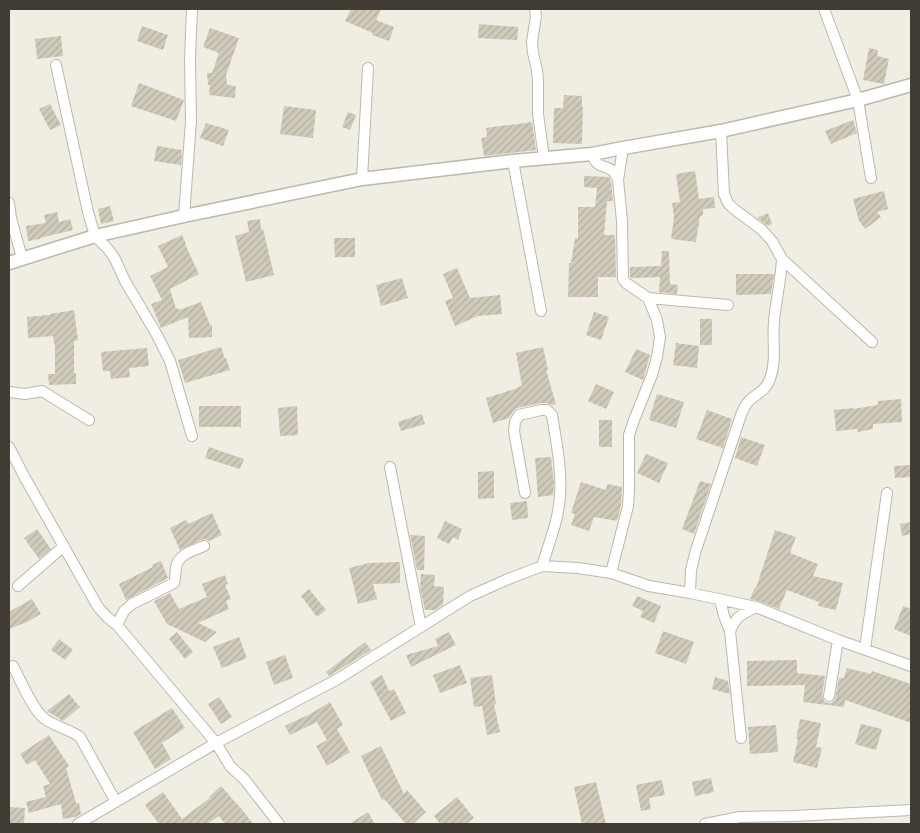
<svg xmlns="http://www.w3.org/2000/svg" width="920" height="833" font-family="'PT Sans Narrow',sans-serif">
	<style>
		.building { fill: url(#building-hatch) }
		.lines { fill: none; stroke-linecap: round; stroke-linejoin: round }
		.minor-casing { stroke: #bdb8aa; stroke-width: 12 }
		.tertiary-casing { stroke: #bdb8aa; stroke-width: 15 }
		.minor { stroke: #fff; stroke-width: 10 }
		.tertiary { stroke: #fff; stroke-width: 12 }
	</style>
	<defs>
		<pattern id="building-hatch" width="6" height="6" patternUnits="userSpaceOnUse" patternTransform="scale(1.25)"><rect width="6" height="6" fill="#d0caba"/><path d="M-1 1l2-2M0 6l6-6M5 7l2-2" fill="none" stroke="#b4aea0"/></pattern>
	</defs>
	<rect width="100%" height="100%" fill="#f0ede3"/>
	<path class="building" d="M351,9H381L376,20L394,27L389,41L372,35L373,33L345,21Z
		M479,24L518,27L517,40L478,38Z
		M142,26L168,35L163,50L137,41Z
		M210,28L239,38L226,75L227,85L236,86L235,98L209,95L210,85H208L207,73H212L219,53L203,47Z
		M61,36L63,56L37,59L35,39Z
		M869,48L878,50L877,56L889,59L884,84L863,80Z
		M139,83L184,100L176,121L131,106Z
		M564,95L582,96V107H583L582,144L553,143L554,108H563Z
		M50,104L61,125L50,130L39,109Z
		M284,106L316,110L313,138L280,134Z
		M348,112L356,115L350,130L342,127Z
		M853,120L857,133L831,144L825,131Z
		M532,122L536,150L484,156L481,138L487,137L486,128Z
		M206,123L229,130L223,146L200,138Z
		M157,146L182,150L181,165L154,161Z
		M695,171L699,199L714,197L715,208L703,209V215L700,216L696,242L671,239L674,217L672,203L680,202L676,174Z
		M584,176L609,177L611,182L613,201H607L604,235H615L616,277H598V297H568L569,263H571L575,238L578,239V207H595L597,188L584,187Z
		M884,191L888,209L877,212L881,217L865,229L859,221L853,199Z
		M110,206L114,221L101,224L98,209Z
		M57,212L59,222L70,219L73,230L40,238V239L28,241L26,226L46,223L44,215Z
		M768,213L772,224L768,226L757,218Z
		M260,219L261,229H263L274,275L246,282L235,236L249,232L247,221Z
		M182,235L186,244H185L199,274L170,289L176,309L178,308L179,310L201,302L210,325H212V337L189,338L188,317L161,328L151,304L162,300L150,276L168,267L158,246Z
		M334,238H355V257H335Z
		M662,251H669L670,284L678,285L677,294L659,292L660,277L632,278L630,277V267L661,266Z
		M457,268L470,298L500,295L502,314L478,316L455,326L445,301L453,298L443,274Z
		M736,274H774L771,294L736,295Z
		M402,278L408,298L381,306L376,285Z
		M74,310L78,340L74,341V373H76V384L49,385L48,374H55V348L53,336L28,338L27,317L50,315V314Z
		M594,312L609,317L601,340L586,335Z
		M700,319H712V345H700Z
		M676,343L699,346L697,368L673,365Z
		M221,347L225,359L226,358L230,370L185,383L178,360Z
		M543,347L548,370H546L556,404L552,405L547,403H541L517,408L513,411L509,418L493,423L486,398L518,388L517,387L522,386L516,353Z
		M147,348L149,366L129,368L130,377L111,379L110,371H103L101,352Z
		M636,349L650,355L643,380L625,372Z
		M596,384L614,392L606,409L588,401Z
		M657,394L684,402L676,428L649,420Z
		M901,399L902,422L873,424V429L858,432L857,429L836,431L834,410L853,408V409L878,405V401Z
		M199,406H241V427H199Z
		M297,406L298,435L280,436L278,408Z
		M707,410L732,419L723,448L696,439Z
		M422,414L425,424L401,431L398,422Z
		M599,420H612V447H599Z
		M741,437L765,445L757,466L735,458Z
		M209,447L244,459L240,469L205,458Z
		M646,454L668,463L659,483L637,473Z
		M551,457L554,484L553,495L538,497L535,458Z
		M911,465V477L895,478L894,466Z
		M494,471V498L478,499V472Z
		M700,481L711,484L694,534L682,529Z
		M581,482L606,490L607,484L622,487L621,505L617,521L594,517L589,531L571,525L575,514L571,513Z
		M527,501L528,518L512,520L510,503Z
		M212,513L222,535L209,541L205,539L201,540L180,550L170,528L186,520L188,524Z
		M445,521L462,529L458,540L453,537L449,544L437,538Z
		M911,522V534L902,536L900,524Z
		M37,529L51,549L39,559L24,538Z
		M775,530L796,537L790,553L818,564L813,576L843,583L836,610L818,606L819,602L787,590L779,609L758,601L750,599L755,587L756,588Z
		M410,535L425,536L424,570H417Z
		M161,561L168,578L126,600L119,584L153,567L152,565Z
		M400,562V583L373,584L377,599L358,604L349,568L369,563Z
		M421,574L435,575L434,586L444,587L443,605L435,610H425L420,588Z
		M225,575L228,584L225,585L231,599L226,601L229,609L198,623L217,632L205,642L167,624L154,601L170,593L179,609L207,597L202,584Z
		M309,589L326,610L317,617L301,596Z
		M637,596L661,606L654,623L640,617L643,611L632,606Z
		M32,599L41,614L27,622L9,629V612Z
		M903,606L911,609V636L894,629Z
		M663,631L694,642L686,664L655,653Z
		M177,632L193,652L185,659L169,639Z
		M449,632L456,645L411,667L406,655L438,646L435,639Z
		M239,637L247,658L222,668L213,647Z
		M59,639L73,650L65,660L51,650Z
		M365,642L371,650L329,676L326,672Z
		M285,655L293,678L274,685L266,662Z
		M797,660V673L825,676L822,695L824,701L827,703H831L835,700L839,678H844L847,668L871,674L872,671L911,684V723L845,700L844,707L803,702L805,685L747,686V661Z
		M460,665L467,683L440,693L433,675Z
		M382,675L389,691L394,689L406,713L391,721L370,682Z
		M492,675L496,704L494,705L500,732L487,735L482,706L474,707L470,678Z
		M715,677L728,681L730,694L712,689Z
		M69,694L80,707L63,721L47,711Z
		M219,697L232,717L221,724L208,704Z
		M330,702L343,725L337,729L350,752L327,766L316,746L327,740L317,722L290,735L285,726L312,713Z
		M172,708L185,728L162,743L171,759L155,769L133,732Z
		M800,719L821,723L816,747L822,748L817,768L793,762L798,739H796Z
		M861,724L882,729L876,750L855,744Z
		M776,725L778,752L750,754L748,727Z
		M49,735L69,766L66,768L76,803H79L81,814L76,817L63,819L61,804L29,813L26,802L46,797L43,786L50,784L35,760L27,765L20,754Z
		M381,746L404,794L407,790L426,812L413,824H406L384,799L382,800L361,756Z
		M711,778L714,792L695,796L692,782Z
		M662,780L665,795L649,798L651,809L641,811L636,785Z
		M596,782L606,824H582L574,787Z
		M221,786L244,812L253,824H225L219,816L207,824H159L145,805L163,792L182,819L210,798L209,797Z
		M457,797L474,818L466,824H440L434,816Z
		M9,807L25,808L24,824H9Z
		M368,812L375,824H349Z"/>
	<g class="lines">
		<g class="minor-casing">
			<path id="minor" d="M535,9L536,16L532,42L533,53L537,70L538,81V114L544,158
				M824,9L858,100L871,178
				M56,65L88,212L95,236L108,249L115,259L125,281L157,335L170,361L192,436
				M721,131L724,194L728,203L734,209L762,230L772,241L782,259L872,342
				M623,148L618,180L622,221L623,279L626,283L648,298L728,305
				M592,154C598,171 605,163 614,172C615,175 617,177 618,180
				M513,161L541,311
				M362,179L368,68
				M9,203L11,218L22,258
				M184,216L191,121L190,59L192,9
				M9,392L25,394L42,391L89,420
				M9,447L25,478L98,607L107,617L117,625L216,743L230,766L245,780L279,824
				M390,467L421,627
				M525,493L514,431L515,422L519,415L541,410H547L552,415C556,441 562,468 560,495C559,519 549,543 542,566
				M611,573L628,506L629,489V435L634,420L652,375L657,357L660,337L657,320L648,298
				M18,586L64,546
				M690,593L691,570L696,550L740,418C742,412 744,406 749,401C757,393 765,392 770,379C777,360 772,341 774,321C776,300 781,280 782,259
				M720,600L724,616L730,631L741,738
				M117,625L124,611L132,604L174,583C176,577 175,573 176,567C178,554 195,550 204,546
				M730,631C737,615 741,615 756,607
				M865,649L887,493
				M13,666C20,679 33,711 45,719C56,727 69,729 80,737L116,802
				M829,696L838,640
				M78,824L216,743L338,679L470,596L506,580L542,566L578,568L611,573L649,586L690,593L756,607L838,640L911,666
				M705,824L740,817L794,816L911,810"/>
		</g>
		<g class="tertiary-casing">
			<path id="tertiary" d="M9,263L95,236L184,216L362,179L513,161L592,154L623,148L721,131L858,100L911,85"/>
		</g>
		<use href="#minor" class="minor"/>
		<use href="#tertiary" class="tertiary"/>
	</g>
	<rect width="920" height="833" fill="none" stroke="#413d34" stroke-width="20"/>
</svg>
